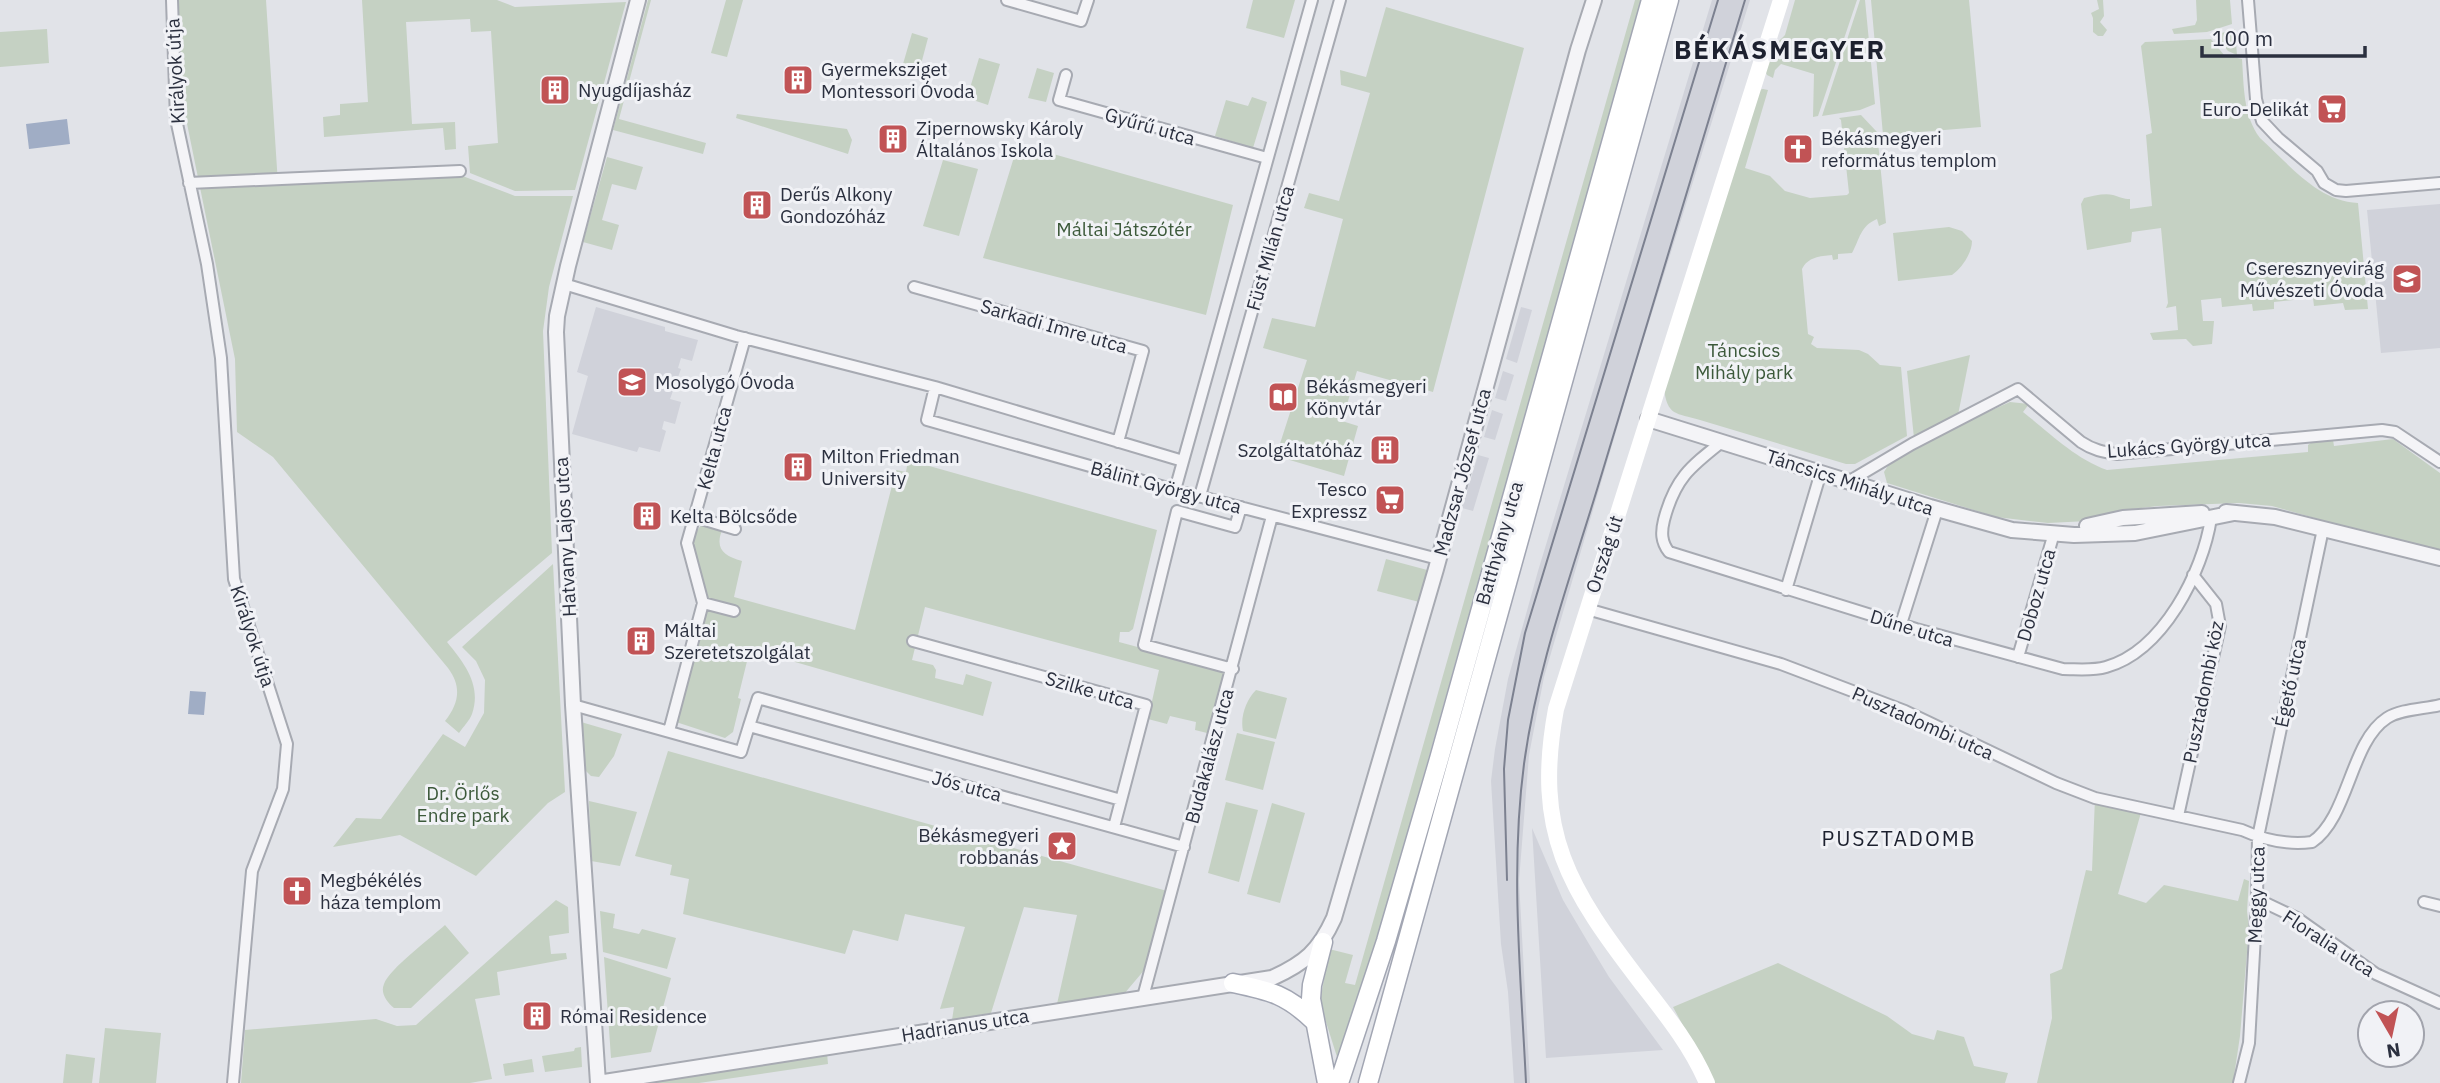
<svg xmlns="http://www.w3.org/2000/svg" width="2440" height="1083" font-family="'IBM Plex Sans',sans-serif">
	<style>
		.built { fill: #d0d2da }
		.green { fill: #c5d1c3 }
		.water { fill: #a0adc5 }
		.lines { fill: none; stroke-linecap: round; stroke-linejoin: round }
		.minor-casing { stroke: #a7aab2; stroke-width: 14 }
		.tertiary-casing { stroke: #a7aab2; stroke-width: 18 }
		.primary-casing { stroke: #a2a6b3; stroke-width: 21 }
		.minor { stroke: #f4f4f7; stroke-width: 10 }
		.tertiary { stroke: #f4f4f7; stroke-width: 14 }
		.secondary { stroke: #fff; stroke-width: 16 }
		.primary { stroke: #fff; stroke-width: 18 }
		.tram { stroke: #7c8190; stroke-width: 2 }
		.labels { text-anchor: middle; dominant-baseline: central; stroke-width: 6; stroke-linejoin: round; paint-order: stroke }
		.poi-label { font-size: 19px; fill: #2b303f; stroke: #f1f2f6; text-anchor: start }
		.street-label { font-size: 19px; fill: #2b303f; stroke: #f1f2f6 }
		.park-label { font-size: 19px; fill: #3c593a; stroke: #f1f2f6 }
		.neighbourhood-label { font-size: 21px; letter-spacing: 2px; fill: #1d212f; stroke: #f1f2f6 }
		.district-label { font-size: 26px; font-weight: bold; letter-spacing: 2px; fill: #1d212f; stroke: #f1f2f6 }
	</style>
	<rect width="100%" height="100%" fill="#e1e3e8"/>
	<path class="built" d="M1712,0H1750L1635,367L1544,677L1529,755L1519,881L1530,1083H1514L1508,992L1501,944L1491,781L1495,749L1508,679L1538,571Z
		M2440,204V348L2381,353L2367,210Z
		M596,307L665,327V331L698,340L692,361L681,358L678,368L681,369L670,399L681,402L675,424L664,421L662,429L666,431L660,452L639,447L637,452L572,434L588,376L577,372Z
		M1521,307L1532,310L1517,363L1506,359Z
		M1503,371L1514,375L1506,401L1495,398Z
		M1492,410L1503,414L1495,440L1484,437Z
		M1478,455L1489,458L1473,511L1462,508Z
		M1532,828L1563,900L1589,944L1609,977L1663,1050L1546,1058Z"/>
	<path class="green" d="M176,0H266L278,184L460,175L515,196H573L549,287L543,331L552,553L447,642C464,663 482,685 472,714C470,720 463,727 459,733L445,721C459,703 462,687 448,668L273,457L237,432L235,359L184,109Z
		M362,0H497L515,7L626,2L575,190L515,191L470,173L468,146L498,143L491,31L471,32L470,19L406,22L412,124L455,122L456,149L445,150L443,128L324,137L323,117L340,115V104L368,102Z
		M648,0H651L619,119L706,143L703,154L613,130Z
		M726,0H743L727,57L711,53Z
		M1253,0H1295L1284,38L1246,28Z
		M1635,0H1642L1364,987L1338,1060L1320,1003L1329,949L1353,955L1345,983L1355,985Z
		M1795,0H1857L1818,116L1813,117L1814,74L1781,64L1775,70L1773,78L1767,75L1765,71L1772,48L1785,35Z
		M1860,0H1865L1875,104L1860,110L1822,116Z
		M1871,0H1969L1981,127L1883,135Z
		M2097,0H2103L2104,16L2100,22L2107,30L2103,36H2098L2093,32V18L2091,13L2099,9Z
		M2196,0H2230L2232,24L2207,32L2174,34L2172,29L2195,25L2197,20Z
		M1386,7L1524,48L1433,392L1357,371L1342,421L1358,426L1344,476L1276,456L1307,360L1263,348L1272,318L1315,327L1343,219L1304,208L1309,193L1339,201L1370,93L1341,85L1340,70L1366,77Z
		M47,29L49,63L0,67V32Z
		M2235,29V30L2237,55L2228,51L2215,35Z
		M912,33L928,38L920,68L903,64Z
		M2211,39L2224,55L2242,59C2244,87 2243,115 2260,138C2289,164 2317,201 2358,203L2368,309L2345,310L2343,303L2314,306L2313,298L2274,302V309L2253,311L2252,304L2222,307L2221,298L2201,300L2203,321H2214L2212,344L2193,346L2186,339L2153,340L2150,333L2178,330L2176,306L2166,308L2168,303L2161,228L2132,232L2131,242L2087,250L2081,204L2084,198C2093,196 2104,193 2113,195C2120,197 2123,199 2130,199V209L2152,206L2146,135L2152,133L2141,46L2145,42Z
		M979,58L1000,64L988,105L967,98Z
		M1037,68L1054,73L1046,102L1028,98Z
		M1763,89L1768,90L1745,168L1770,176L1785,191L1810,198L1847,195L1849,193L1841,120L1839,118L1861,115L1877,132L1886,223L1879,226L1877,219C1860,226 1860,239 1852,253L1838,254V259L1833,260L1832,255C1820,256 1808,257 1802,269L1808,334L1814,337L1811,344L1817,348L1859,350L1868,354L1880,365L1901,367L1907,436L1855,464H1846L1700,420C1676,413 1667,416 1664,388L1759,90Z
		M1252,97L1267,102L1253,148L1215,136L1226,100L1248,106Z
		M737,114L847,129L852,140L848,154L736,118Z
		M1018,144L1233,205L1206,315L983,258Z
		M607,157L643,167L636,190L612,184L602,220L619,225L612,250L583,242Z
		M943,160L978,169L959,236L923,226Z
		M1949,227L1962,231L1972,241C1972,253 1962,268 1952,275L1898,281L1893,233Z
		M1970,355L1958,415L1914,438L1907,371Z
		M2010,402L2029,404L2023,412C2050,433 2074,458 2107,470L2308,452V445C2315,439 2324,440 2333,440L2334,446L2393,439L2440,473V550L2407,544L2272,506L2239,503L2158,506L2116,511L2088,521L2048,523L1996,517L1887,483L1884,472L1889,464L1965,422Z
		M908,460L1157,530L1133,629L1129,632H1120L1119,642L1227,671L1211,734L1195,730L1196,722L1170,716L1167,724L1148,719L1159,670L925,607L912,660L933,665L936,670L935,678L963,685L966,674L992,682L983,716L750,649L738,698L741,699L733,732L725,738L676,722L708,599V594L704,593C698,570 684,541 704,522L723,528C714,548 723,556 742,561L734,597L855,630L896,470L906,472Z
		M1386,559L1431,571L1423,603L1377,591Z
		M553,564L565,792L548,803L476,876L400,835L333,847L356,818L381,819L443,734L465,747L484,713L485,680L476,661L462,647Z
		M1256,690L1287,698L1276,739L1243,731C1240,717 1246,700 1256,690Z
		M581,722L622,734L614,756L599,777L591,776L584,769Z
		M1237,733L1275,742L1263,790L1225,780Z
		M668,751L1167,891L1146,968L1124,994L1057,1004L1077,915L1024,907L991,1013L952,1020L954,1007L940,1009L965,927L905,914L898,941L853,930L845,954L683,914L689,879L670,875L672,865L635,856Z
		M2095,798L2142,809L2118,894L2146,903L2164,885L2238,901L2244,879L2249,881L2247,911L2249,928L2240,1036L2233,1083H2037L2052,1018L2050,974L2062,969L2086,870L2092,871Z
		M589,801L637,812L620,866L591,861Z
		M1226,802L1258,810L1239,882L1208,873Z
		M1272,803L1305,813L1280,903L1247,894Z
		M556,900L568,907L569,933L549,936L551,954L566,953L567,959L497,972L500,995L475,999L492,1079L470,1083H241L245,1030L376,1019L397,1026L416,1025Z
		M600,911L615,914L613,928L639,934L642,929L676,938L667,969L603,952Z
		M445,925L469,953L411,1008H394C387,1002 380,993 384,984C389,969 432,937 445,925Z
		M604,957L671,978L651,1052L611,1058Z
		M1778,963L1887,1016L1912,1034L1934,1040L1937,1030L1964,1037L1974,1066L2008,1073L2005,1083H1714L1673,1007Z
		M105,1028L161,1033L156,1083H99Z
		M581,1047L582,1067L545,1072L542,1056L574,1051L575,1048Z
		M827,1053L828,1064L699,1083H634Z
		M66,1054L95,1058L92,1083H63Z
		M532,1059L534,1072L505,1076L503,1064Z"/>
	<path class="water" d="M67,119L70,144L29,149L26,124Z
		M190,691L206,692L204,715L188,714Z"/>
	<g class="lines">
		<g class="minor-casing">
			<path id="minor" d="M172,0L176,119L207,264L221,358L234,579L287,744L283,789L252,871L233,1083
				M1007,0L1081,21L1088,0
				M2248,0L2256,99L2262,121L2278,138L2317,171L2324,183L2336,190L2346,191L2440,183
				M1066,75L1059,100L1267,158
				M189,183L460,171
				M564,284L736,336L935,387L1183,461
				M914,287L1143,351L1118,442
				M935,387L927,420L1175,490L1438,559
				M1723,441C1690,467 1675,478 1664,520C1661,532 1661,542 1669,552L1916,629L2063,669C2077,669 2092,671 2106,667C2163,651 2203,572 2211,518
				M1848,482L1912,444L2018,389L2081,442C2093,450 2103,452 2117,454L2382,430L2395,432L2440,462
				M1175,490L1312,0
				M1200,496L1340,0
				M695,517L735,529
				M1786,590L1821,472
				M703,603L734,611
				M1587,609L1781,664L1905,711L2056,783L2095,798L2242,830C2264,840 2288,845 2312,842C2349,817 2350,742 2387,718C2401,709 2424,709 2440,705
				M1901,624L1937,510
				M913,641L1146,705L1114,827
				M2018,657L2054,533
				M1233,669L1144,645L1177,511L1235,527L1241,507
				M573,705L741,752L749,726L1184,847
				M749,726L758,698L1121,800
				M669,731L703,603L687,543L745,338
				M2178,816L2220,626L2216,604L2193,575
				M2257,899L2297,918L2376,974L2440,1003
				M2424,902L2440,906
				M1143,997L1272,516
				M2239,1083L2249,1043L2257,899L2258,837L2323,529"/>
		</g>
		<g class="tertiary-casing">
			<path id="tertiary" d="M638,0L568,266L557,316L556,332L573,705L598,1083L1272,978C1305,963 1319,951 1334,918L1436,569L1578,50L1594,0
				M1648,419L1930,507L2012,530L2074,535L2135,533L2234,513
				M2226,512L2275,517L2440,558
				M2087,526L2123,518L2202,513"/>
		</g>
		<g class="primary-casing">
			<path id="primary" d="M1323,942L1312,985L1311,999L1327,1083
				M1233,983C1270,991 1286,994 1314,1021
				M1339,1083L1386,941L1439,759L1651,0
				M1368,1083L1669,0"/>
		</g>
		<use href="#minor" class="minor"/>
		<use href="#tertiary" class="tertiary"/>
		<path class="secondary" d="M1707,1083C1691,1046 1667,1016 1642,984C1569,889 1533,833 1556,709L1781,0"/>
		<use href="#primary" class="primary"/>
		<path class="tram" d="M1507,880L1504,769L1508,720L1525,633L1718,0
			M1526,1083C1521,977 1510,870 1524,764C1537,667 1571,576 1599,483C1647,322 1696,161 1745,0"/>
	</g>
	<defs>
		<g id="building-square" transform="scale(1.575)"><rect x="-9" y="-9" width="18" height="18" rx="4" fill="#c15355" stroke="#f1f2f6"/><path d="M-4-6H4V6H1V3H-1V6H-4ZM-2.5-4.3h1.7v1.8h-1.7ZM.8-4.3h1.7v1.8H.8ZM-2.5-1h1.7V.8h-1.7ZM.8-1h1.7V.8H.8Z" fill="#fff"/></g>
		<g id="supermarket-square" transform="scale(1.575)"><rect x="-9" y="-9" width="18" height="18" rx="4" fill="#c15355" stroke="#f1f2f6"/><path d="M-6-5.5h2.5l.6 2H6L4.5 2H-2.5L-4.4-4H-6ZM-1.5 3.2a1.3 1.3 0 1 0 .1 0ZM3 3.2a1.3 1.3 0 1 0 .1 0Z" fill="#fff"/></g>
		<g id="church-square" transform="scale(1.575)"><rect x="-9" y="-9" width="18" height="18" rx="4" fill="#c15355" stroke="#f1f2f6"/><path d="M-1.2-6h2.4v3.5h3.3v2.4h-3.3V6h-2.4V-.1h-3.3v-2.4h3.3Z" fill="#fff"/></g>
		<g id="school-square" transform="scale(1.575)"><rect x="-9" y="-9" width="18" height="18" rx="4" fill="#c15355" stroke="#f1f2f6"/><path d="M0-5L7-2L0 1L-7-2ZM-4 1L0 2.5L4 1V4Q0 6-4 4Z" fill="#fff"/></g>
		<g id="library-square" transform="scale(1.575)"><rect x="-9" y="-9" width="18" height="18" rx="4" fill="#c15355" stroke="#f1f2f6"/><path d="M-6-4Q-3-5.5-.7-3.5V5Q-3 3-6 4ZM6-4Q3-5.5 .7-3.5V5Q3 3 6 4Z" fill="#fff"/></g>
		<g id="sight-square" transform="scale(1.575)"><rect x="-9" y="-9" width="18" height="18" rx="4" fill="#c15355" stroke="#f1f2f6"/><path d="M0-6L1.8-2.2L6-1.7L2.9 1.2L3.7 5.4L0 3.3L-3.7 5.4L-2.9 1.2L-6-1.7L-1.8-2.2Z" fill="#fff"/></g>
	</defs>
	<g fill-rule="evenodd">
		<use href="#building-square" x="798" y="80"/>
		<use href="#building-square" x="555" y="90"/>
		<use href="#supermarket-square" x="2332" y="109"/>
		<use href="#building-square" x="893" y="139"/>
		<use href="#church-square" x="1798" y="149"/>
		<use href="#building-square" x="757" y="205"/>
		<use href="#school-square" x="2407" y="279"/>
		<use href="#school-square" x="632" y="382"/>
		<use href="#library-square" x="1283" y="397"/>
		<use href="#building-square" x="1385" y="450"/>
		<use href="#building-square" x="798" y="467"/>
		<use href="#supermarket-square" x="1390" y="500"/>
		<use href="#building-square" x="647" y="516"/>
		<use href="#building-square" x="641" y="641"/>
		<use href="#sight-square" x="1062" y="846"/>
		<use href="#church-square" x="297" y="891"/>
		<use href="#building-square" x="537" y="1016"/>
	</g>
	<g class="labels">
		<g class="poi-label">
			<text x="821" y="69">Gyermeksziget<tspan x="821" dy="22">Montessori Óvoda</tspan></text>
			<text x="578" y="90">Nyugdíjasház</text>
			<text x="2309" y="109" text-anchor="end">Euro-Delikát</text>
			<text x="916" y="128">Zipernowsky Károly<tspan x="916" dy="22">Általános Iskola</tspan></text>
			<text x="1821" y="138">Békásmegyeri<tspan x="1821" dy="22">református templom</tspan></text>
			<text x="780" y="194">Derűs Alkony<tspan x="780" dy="22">Gondozóház</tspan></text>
			<text x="2384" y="268" text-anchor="end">Cseresznyevirág<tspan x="2384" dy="22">Művészeti Óvoda</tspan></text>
			<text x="655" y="382">Mosolygó Óvoda</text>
			<text x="1306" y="386">Békásmegyeri<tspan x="1306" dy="22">Könyvtár</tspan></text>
			<text x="1362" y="450" text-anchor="end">Szolgáltatóház</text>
			<text x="821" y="456">Milton Friedman<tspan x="821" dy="22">University</tspan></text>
			<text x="1367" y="489" text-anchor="end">Tesco<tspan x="1367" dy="22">Expressz</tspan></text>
			<text x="670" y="516">Kelta Bölcsőde</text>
			<text x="664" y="630">Máltai<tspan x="664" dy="22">Szeretetszolgálat</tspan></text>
			<text x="1039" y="835" text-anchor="end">Békásmegyeri<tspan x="1039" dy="22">robbanás</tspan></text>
			<text x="320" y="880">Megbékélés<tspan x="320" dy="22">háza templom</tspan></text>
			<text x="560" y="1016">Római Residence</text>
		</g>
		<g class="street-label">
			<text transform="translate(175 71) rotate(-93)">Királyok útja</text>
			<text transform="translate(1150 126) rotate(16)">Gyűrű utca</text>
			<text transform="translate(1270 248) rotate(-74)">Füst Milán utca</text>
			<text transform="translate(1054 326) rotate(16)">Sarkadi Imre utca</text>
			<text transform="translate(2189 445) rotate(-4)">Lukács György utca</text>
			<text transform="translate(714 448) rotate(-75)">Kelta utca</text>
			<text transform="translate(1462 472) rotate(-75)">Madzsar József utca</text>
			<text transform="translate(1850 482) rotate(18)">Táncsics Mihály utca</text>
			<text transform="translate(1166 487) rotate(15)">Bálint György utca</text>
			<text transform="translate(565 537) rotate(-93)">Hatvany Lajos utca</text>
			<text transform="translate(1499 543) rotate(-74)">Batthyány utca</text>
			<text transform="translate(1604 554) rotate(-72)">Ország út</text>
			<text transform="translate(2036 595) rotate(-74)">Doboz utca</text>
			<text transform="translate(1912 628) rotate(17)">Dűne utca</text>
			<text transform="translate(253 636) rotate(72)">Királyok útja</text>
			<text transform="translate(2290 683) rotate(-78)">Égető utca</text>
			<text transform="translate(1090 690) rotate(16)">Szilke utca</text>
			<text transform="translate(2203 692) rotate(-79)">Pusztadombi köz</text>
			<text transform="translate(1923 723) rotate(24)">Pusztadombi utca</text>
			<text transform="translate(1209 756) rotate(-75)">Budakalász utca</text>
			<text transform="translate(967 786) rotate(15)">Jós utca</text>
			<text transform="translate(2256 895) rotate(-88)">Meggy utca</text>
			<text transform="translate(2329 943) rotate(33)">Floralia utca</text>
			<text transform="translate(965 1025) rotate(-9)">Hadrianus utca</text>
		</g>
		<g class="park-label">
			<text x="1124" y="229">Máltai Játszótér</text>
			<text x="1744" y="350">Táncsics<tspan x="1744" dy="22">Mihály park</tspan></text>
			<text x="463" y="793">Dr. Örlős<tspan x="463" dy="22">Endre park</tspan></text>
		</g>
		<g class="neighbourhood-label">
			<text x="1899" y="838">PUSZTADOMB</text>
		</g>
		<g class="district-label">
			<text x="1780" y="49">BÉKÁSMEGYER</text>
		</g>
	</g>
	<g transform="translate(2391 1034) rotate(171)"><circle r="33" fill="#f1f2f6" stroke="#a2a4ad" stroke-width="2"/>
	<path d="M0-5L12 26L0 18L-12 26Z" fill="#c15355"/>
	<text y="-10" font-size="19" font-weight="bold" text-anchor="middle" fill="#2b303f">N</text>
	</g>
	<path d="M2202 46v10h163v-10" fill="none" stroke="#2b303f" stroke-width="3.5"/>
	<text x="2212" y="46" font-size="21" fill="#2b303f" stroke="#f1f2f6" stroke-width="5" paint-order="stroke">100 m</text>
</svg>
